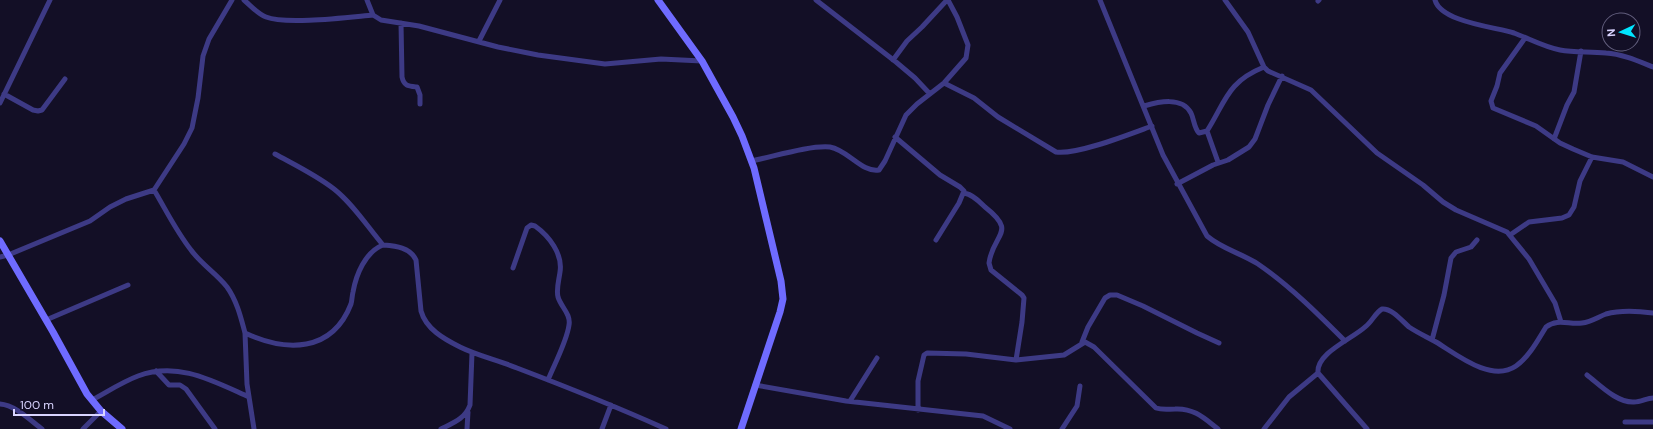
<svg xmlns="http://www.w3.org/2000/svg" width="1653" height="429" font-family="'DM Sans',sans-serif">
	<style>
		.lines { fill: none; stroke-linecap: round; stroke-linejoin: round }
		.street { stroke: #3d3a85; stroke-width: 5 }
		.secondary { stroke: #6f6bff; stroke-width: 7 }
	</style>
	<rect width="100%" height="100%" fill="#130f26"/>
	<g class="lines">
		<path class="street" d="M244,0C251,6 258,14 266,17C286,25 350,17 373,15
			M367,0L373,15L381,20L419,26L498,47L538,55L605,64L661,59L702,61
			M816,0L896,62L915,78L930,94
			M1100,0L1163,155L1207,236C1222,249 1241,253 1258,264C1290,286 1318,314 1345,341
			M1225,0L1248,32L1264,67L1268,71L1311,90L1377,153L1423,185L1443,202L1456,210L1507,232L1529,259L1555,303L1561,322
			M1435,0C1441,22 1495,27 1514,33C1530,39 1544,47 1560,50C1575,53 1591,51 1606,53C1622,54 1638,61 1653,67
			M1318,1L1319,0
			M401,23L402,77C404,86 408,86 417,87L420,95V104
			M1525,38L1500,73L1497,86L1491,101L1493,108L1536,126L1560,143L1573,149L1592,157L1623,162L1653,177
			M479,41L500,0
			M893,60L907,41L922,27L947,0
			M944,83L974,98L998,117L1056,152C1077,155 1130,134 1152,126
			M4,94L33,110L38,111L42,110L65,79
			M0,103L50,0
			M1144,106C1158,102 1182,96 1191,113C1194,119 1194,128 1199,133L1207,131C1226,101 1227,82 1264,67
			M1207,131L1218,162
			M895,137L940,175L960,187L964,191L959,203L936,240
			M1554,139L1567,105L1574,92L1581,51
			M275,154C295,165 316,175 334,189C353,204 367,226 383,245
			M751,161C772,157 810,145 830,147C848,150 862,173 879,170L885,161L906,115L917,104L944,83L966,58L968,45L957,17L948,0
			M1177,184L1213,165L1228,160L1249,147L1255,139L1268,105L1282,76
			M154,190C166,210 176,231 191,250C201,264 217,274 227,287C237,301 241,318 245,333C286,352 332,353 351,304C352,301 352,296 353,292C356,275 365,252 383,245C395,246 410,247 416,260L421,311C426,329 444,339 460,347C478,356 498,360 517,368C567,387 617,407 666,429
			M964,193C972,194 979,201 985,207C1018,233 993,233 989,263L991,270L1022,295L1024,298L1022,322L1016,360
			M1510,235L1529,222L1562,218L1569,215L1574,207L1580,181L1592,157
			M0,257L8,255L90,221L110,207L126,199L154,190L184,144L192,128L198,98L203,56L209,39L232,0
			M513,268L527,228L531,225L535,226C549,236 563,254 560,272C559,280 556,289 558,297C561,307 571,314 569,325C567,341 554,365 548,380
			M46,320L128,285
			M245,333L247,384L254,429
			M1432,340L1444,295L1451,258L1456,252L1471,247L1477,240
			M1082,342L1088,327L1105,298L1110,295H1117L1143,306L1197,333L1219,343
			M156,371L169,385H180L186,389L215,429
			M1587,375C1600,385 1617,403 1634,402C1641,402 1647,398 1653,398
			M755,385L846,401L983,416L1010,429
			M92,400C107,392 122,382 138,376C178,361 213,381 249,397
			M850,401L877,358
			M0,404C15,405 30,420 42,429
			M918,410V381L924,355L927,353L966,354L1016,360L1064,355L1085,342L1094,347L1156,408C1162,410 1168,409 1175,409C1194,408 1204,418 1218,429
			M1625,422H1653
			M83,429L101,411
			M441,429C453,423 465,419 470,405L472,353
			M467,429L468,412
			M602,429L611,405
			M1062,429L1077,406L1080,386
			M1264,429L1289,397L1318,373
			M1367,429L1318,373C1316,353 1352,339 1365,327C1372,322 1375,313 1382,309C1392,308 1402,321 1409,327C1418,333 1427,337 1436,342C1456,354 1491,383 1516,366C1529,357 1538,340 1546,327C1558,318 1569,325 1582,323C1591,322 1598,317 1606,314C1620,310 1638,311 1653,313"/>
		<path class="secondary" d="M658,0L702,61L733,117L742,136L754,168L781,281L783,299L780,312L741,429
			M0,241L53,332L87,394L101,411L122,429"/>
	</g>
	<g transform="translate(1621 32) rotate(266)"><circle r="19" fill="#130f26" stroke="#625e7d"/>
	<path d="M0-3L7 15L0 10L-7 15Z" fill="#00e5ff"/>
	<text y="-6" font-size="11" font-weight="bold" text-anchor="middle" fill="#d9d4ff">N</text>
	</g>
	<path d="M14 409v6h90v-6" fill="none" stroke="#d9d4ff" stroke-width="2"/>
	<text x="20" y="409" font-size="12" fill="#d9d4ff" stroke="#130f26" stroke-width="3" paint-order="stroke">100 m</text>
</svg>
